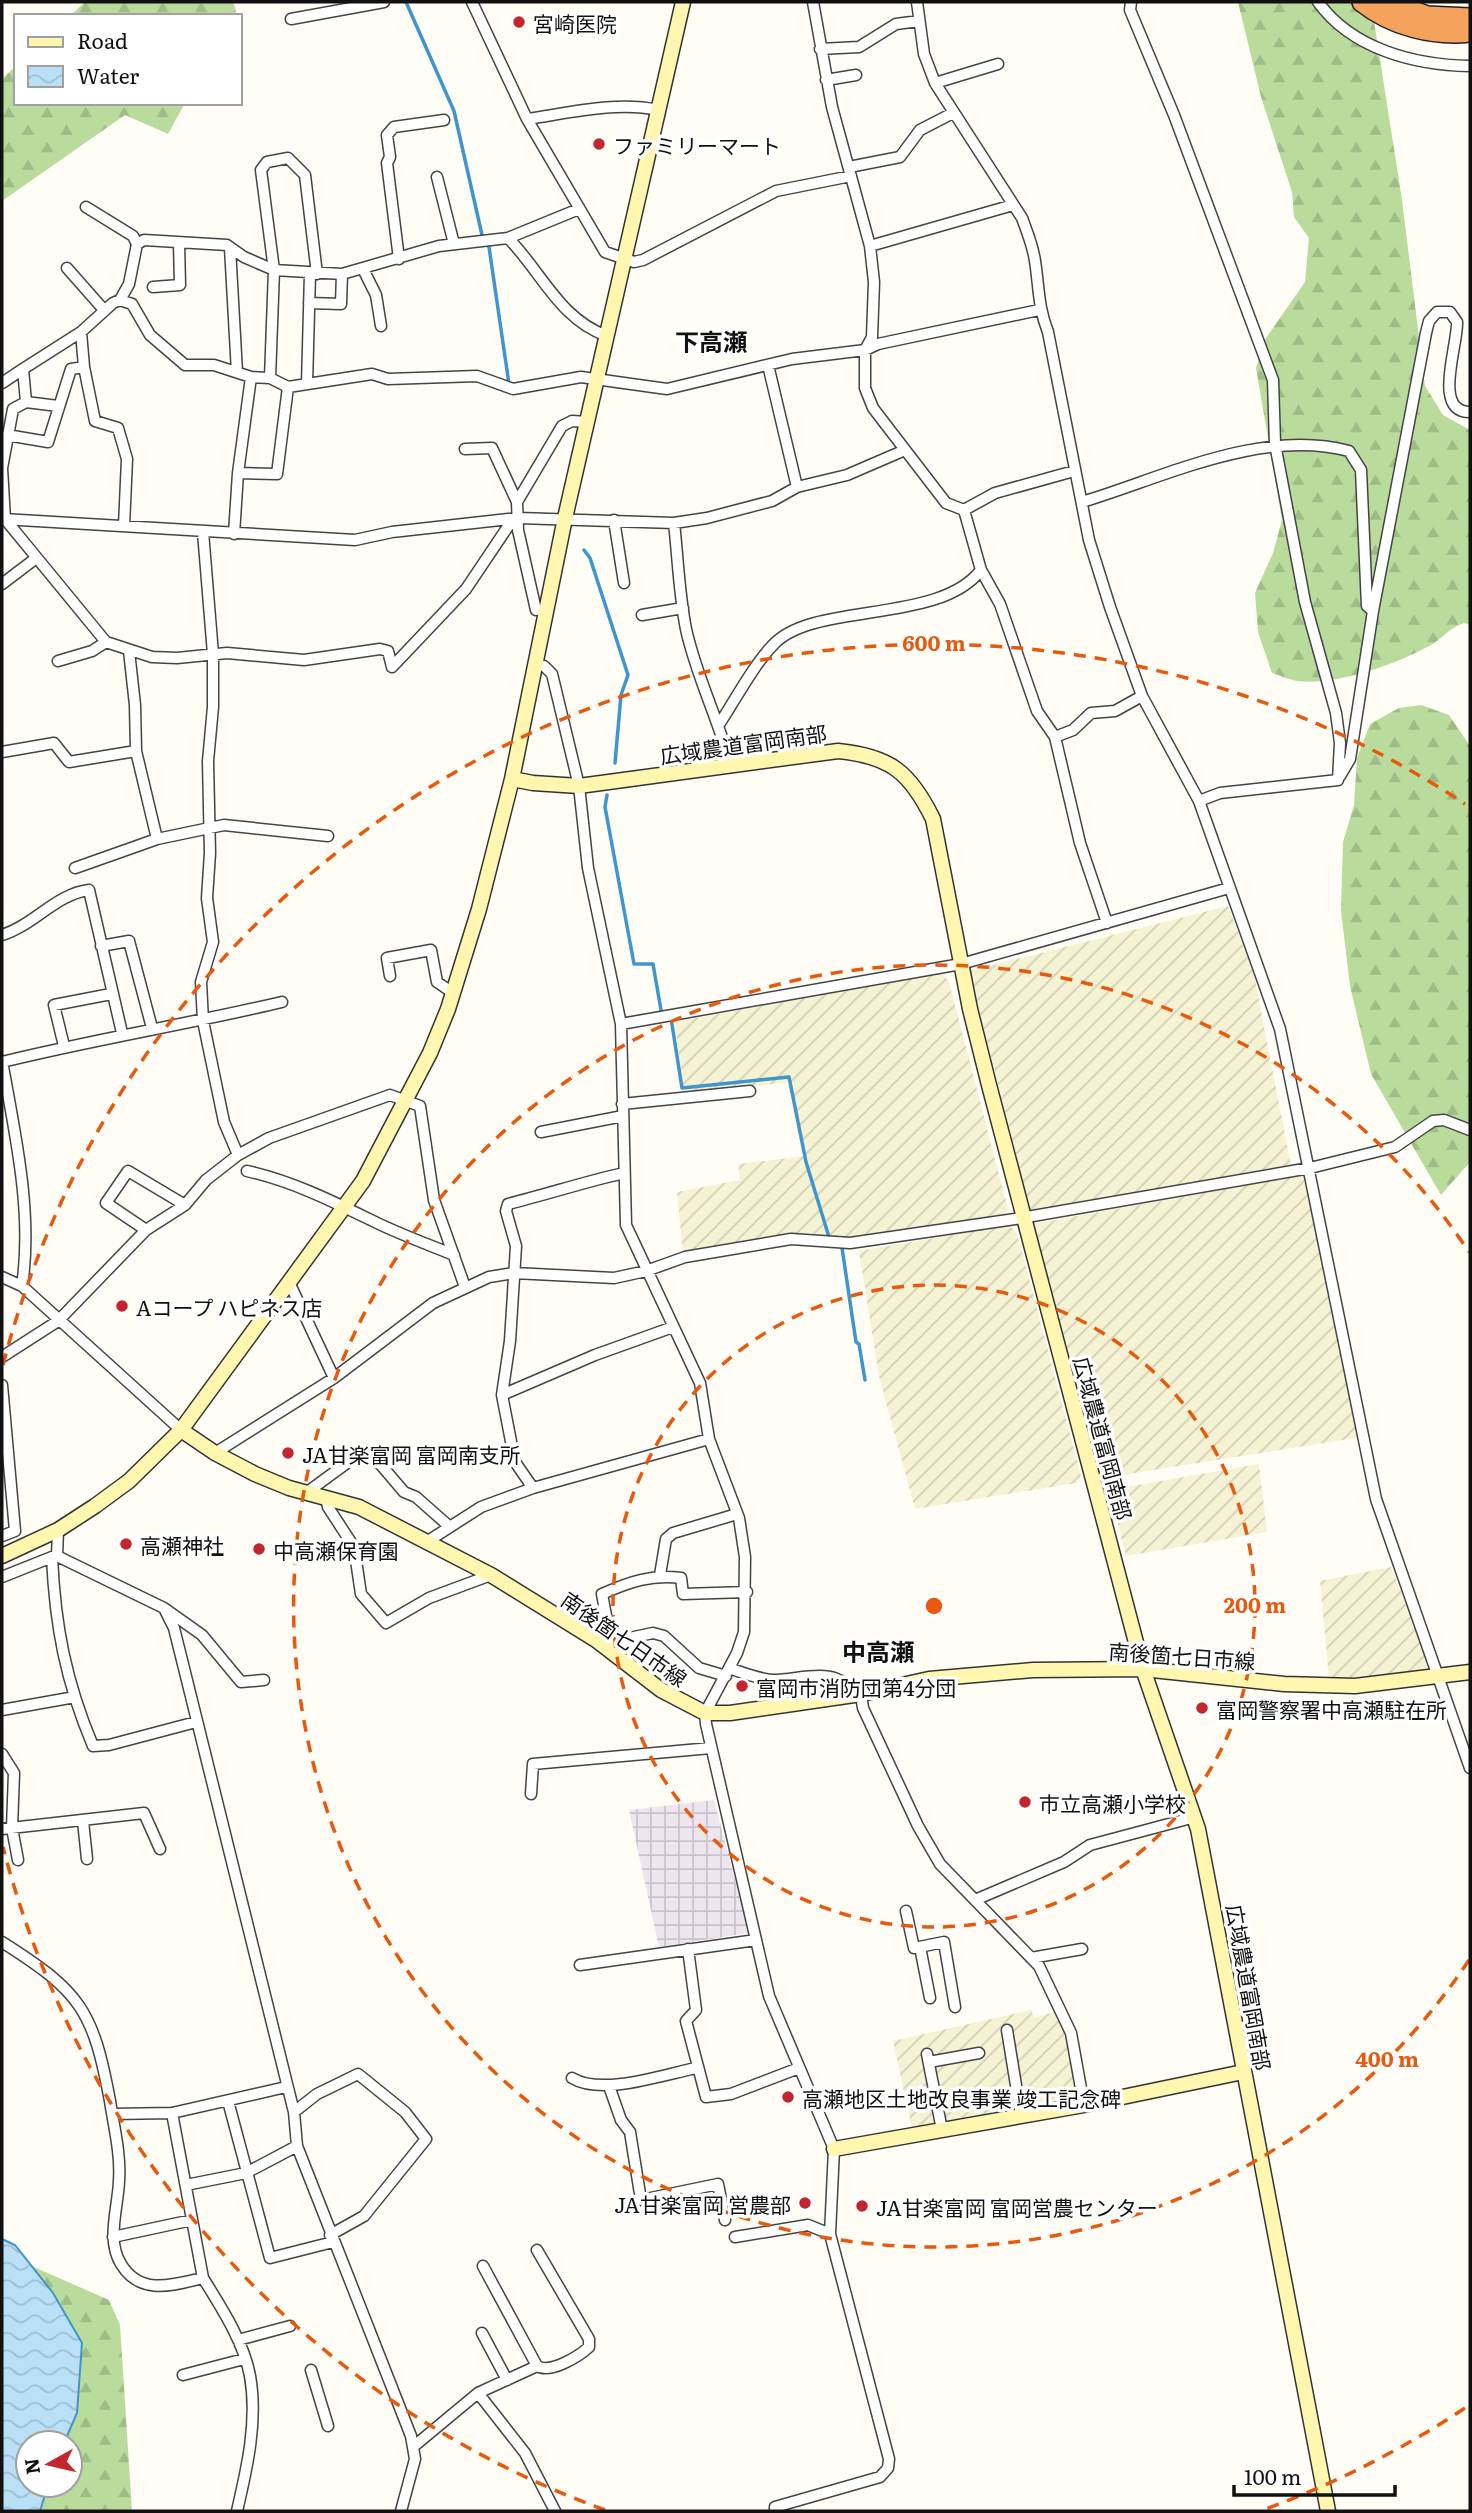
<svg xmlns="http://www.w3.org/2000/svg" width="1472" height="2513" font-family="Literata,'Noto Sans JP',serif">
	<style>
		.industrial { fill: url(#industrial-grid) }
		.farmland { fill: url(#farmland-furrows) }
		.forest { fill: url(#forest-firs); fill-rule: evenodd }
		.water { fill: url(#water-waves); stroke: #3f96cf; stroke-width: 2 }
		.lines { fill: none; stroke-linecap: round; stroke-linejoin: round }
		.stream { stroke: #3f96cf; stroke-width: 3.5 }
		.street-casing { stroke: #444; stroke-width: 13 }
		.secondary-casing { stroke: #333; stroke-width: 17 }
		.highway-casing { stroke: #222; stroke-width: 22 }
		.street { stroke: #fff; stroke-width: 10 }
		.secondary { stroke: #fff6b0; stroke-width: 14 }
		.highway { stroke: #f5a25d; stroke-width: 19 }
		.ring { fill: none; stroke: #e8590c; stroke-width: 3.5; stroke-dasharray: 12 9 }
		.poi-dot { fill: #c4262e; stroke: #fff; stroke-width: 2.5 }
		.labels { text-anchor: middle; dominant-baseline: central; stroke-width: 7; stroke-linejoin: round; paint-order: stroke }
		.poi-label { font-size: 21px; fill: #111; stroke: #fff; text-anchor: start }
		.street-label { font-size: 21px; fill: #111; stroke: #fff }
		.quarter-label { font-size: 24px; font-weight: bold; fill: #111; stroke: #fff }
		.centre { fill: #e8590c; stroke: #fff; stroke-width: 3.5 }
		.ring-label { font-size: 21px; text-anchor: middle; font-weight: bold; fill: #e8590c; stroke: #fff; stroke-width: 7; stroke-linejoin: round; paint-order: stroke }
	</style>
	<defs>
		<pattern id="industrial-grid" width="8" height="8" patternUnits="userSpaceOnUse" patternTransform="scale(1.75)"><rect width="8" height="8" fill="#eee6ef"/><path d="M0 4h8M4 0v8" fill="none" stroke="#cbc4cc"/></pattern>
		<pattern id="farmland-furrows" width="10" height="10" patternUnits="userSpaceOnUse" patternTransform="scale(1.75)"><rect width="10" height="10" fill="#f6f3d4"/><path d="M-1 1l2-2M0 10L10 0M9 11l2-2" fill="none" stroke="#d2cfb5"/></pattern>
		<pattern id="forest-firs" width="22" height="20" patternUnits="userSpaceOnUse" patternTransform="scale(1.75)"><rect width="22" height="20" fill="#b9dc9c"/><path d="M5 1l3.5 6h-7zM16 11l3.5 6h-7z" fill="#9ebc85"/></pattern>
		<pattern id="water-waves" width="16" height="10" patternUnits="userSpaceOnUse" patternTransform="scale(1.75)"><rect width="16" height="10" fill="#b9e0f7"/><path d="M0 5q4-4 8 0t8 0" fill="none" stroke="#9ebfd3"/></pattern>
	</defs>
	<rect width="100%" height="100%" fill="#fffdf5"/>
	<path class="industrial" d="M714,1800L749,1933L659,1947L629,1810Z"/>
	<path class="farmland" d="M1228,906L1254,975L1291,1165L1031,1212L969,971Z
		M941,972L949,982L1008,1209L1004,1215L848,1241L791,1236L683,1253L677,1192L740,1180L738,1164L805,1156L791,1082L684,1094L675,1022Z
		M1303,1175L1361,1437L1103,1478L1033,1224Z
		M1009,1225L1017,1233L1081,1476L1076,1483L915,1509L879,1376L859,1251Z
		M1259,1464L1267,1532L1126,1556L1109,1490Z
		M1391,1567L1429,1663L1427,1669L1418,1676L1363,1680L1329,1679L1320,1581Z
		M1031,2010L1034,2018L1058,2011L1067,2034L1080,2100L913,2133L893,2041Z"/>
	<path class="forest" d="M85,2H233L236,11L233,16H70Z
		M1238,2H1371L1402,200L1425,386L1443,415L1470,430V625L1464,623C1447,629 1443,639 1429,646C1397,664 1334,686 1298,681C1289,680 1280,675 1272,673L1258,632L1255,593L1273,553L1282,520L1256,368L1264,341L1305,282L1309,238L1294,217L1292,192L1261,97Z
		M16,66V103H185L168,134L125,115L2,201V79Z
		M1421,705L1449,715L1470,746V1162L1441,1195L1371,1074L1350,986L1341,911L1343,842L1354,805L1357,758L1370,724L1399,708Z
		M2,2253L109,2300L120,2325L132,2511H2ZM28,2443H70V2485H28Z"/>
	<path class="water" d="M2,2239L15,2245L53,2293L82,2343L77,2413L64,2443H28V2485H48L40,2511H2Z"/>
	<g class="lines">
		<path class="stream" d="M406,2L454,111L482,235L489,247L509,384
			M584,550L590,558L628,675L621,695L615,763
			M607,795L605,807L634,964H653L661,1010
			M671,1018L682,1088L789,1077L806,1162L829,1237
			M842,1248L856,1342L859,1344L865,1380"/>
		<g class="street-casing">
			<path id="street" d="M472,2L527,119L605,252L634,262L643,260L776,191L851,176
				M813,2L832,107L870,246L874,282L872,337L865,350V388L873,408L946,503L964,510L995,493L1074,471
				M917,2L924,54L935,83L1022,218C1027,232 1033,246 1035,261C1039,286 1038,307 1048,332L1089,540L1110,607L1142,696L1199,801L1280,1029L1376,1499L1470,1768
				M1131,2L1130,10L1174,115L1273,380L1275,444L1305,602L1336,713L1340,743L1338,780
				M1318,2C1352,49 1414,65 1470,66
				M291,19L384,2
				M820,49L859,47L896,24L919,21
				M826,80L856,75
				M935,83L998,64
				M527,119C569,113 616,101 658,110
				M849,167L900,157L920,130L953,113
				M437,177L454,244
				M86,207L133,236L137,244
				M508,238C541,271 559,319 607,336
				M870,246L1013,205
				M230,248L237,372
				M399,259L387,163L390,157L387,135L394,127L444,120
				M67,268L104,310
				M363,269L376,295L381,326
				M153,287L180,285L179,243
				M120,300L129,284L137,244L144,240L227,245L244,257L274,270L342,274L439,246L508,238L579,209
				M309,303L341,304L342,274
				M81,332L84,367L95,421L118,428L127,459L124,526
				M768,365L797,487
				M270,378L274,270L261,170L267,162L288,158L305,175L317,274
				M2,383L23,369
				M307,384L310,274
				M26,402L58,406
				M7,435L48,442L71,369L84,367
				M465,449L492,448L517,502
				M238,473L277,474L288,387
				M1082,502C1165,477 1261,428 1349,451L1361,470L1367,606L1373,611
				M964,510L981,570L1000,604L1037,711L1055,737L1080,843L1107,923
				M3,519L355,540L392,532L518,518L674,523L707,518L772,501L797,487L847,475L905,450
				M614,520L624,583
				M674,523C678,558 679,594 686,629C696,676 719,720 731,767
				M203,532L213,654V707L208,761L210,853L207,898L213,942L201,982L203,1021L224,1122L238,1155
				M234,534L238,473L251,377
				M2,584L35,559
				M536,610L518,530L517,502L562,426L572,421L587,422
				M642,615L683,608
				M58,661L92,651L106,642
				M544,666L552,674L579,786L588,868L621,1024L626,1225L700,1383L709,1439L739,1518L745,1557L744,1632L737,1653L705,1713L706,1724L769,1996L834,2149L830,2234L889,2459L888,2468L880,2477L775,2507V2511
				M392,667L388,651L380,649L304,660L227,653L177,658L152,657L106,642L5,519L2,468L13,409L26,402L23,369L81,332L113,303L120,300L132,304L150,335L185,365H214L251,377L270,378L288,387L372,374L388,379L477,376L513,389L581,377L667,389L792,359L865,350L878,344L1039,310
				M392,667L466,589L513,519
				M720,723C735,700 756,661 775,643C816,602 940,624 981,570
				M1055,737L1073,730L1091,713L1115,711L1142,696
				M2,752L54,743L69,762L136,751L135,705L129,651
				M1340,776L1350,759L1373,611L1426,333L1429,321L1437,312H1450L1457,322C1458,346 1432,412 1470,412
				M1199,801L1220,793L1338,780
				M157,839L224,825L328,836
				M75,868L157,839L136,751
				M2,935C34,925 56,894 89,890L122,1033
				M101,946L129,941L152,1028
				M390,976L387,958L431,950L437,982L453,993
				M621,1024L961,964L1229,888
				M64,1046L54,1005L111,994
				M2,1061C15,1134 33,1212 22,1286
				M2,1062C95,1039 189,1024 282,1002
				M622,1104L750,1091
				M541,1132L623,1116
				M247,1171C292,1181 332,1201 373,1221C399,1234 427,1244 454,1255
				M146,1230L106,1203L128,1171L185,1205
				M2,1277L22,1286L181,1430
				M289,1282L334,1378
				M2,1357L58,1321L146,1230L185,1205L206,1180L238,1155L269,1138L390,1095L420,1106L434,1200L465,1287
				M2,1385L15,1531L2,1536
				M502,1395L595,1355L673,1327
				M215,1453L334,1378L433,1303L489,1277L514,1273L614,1278L646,1271L685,1257L791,1239L850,1243L1015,1219L1310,1168L1395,1147L1433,1121L1444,1120L1470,1130
				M533,1488L515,1462L502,1395L510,1341L516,1246L506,1211L508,1204C548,1194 584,1182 624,1173
				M306,1493L362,1452L381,1465L404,1492L416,1497L450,1527
				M326,1498L328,1507L354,1547L361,1594L386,1623L429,1598L491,1575
				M58,1530L57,1556L164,1608L202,1635L241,1682L264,1680
				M428,1541L481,1507L533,1488L709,1439
				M57,1556L52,1557C55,1626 66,1682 93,1746L109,1745L196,1722
				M660,1575L666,1539L673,1533L737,1514
				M2,1577L52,1557
				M164,1608L174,1628L294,2112L297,2146L411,2436L415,2459L401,2511
				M611,1642L602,1594C629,1582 652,1574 681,1578L683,1594L747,1592
				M606,1643L653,1633L664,1636L699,1668L726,1676
				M729,1668C743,1673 758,1679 773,1680C802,1680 837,1664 854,1695
				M861,1694L863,1708L918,1826L940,1864L1039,1966L1071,2033L1084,2105
				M2,1710L75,1697
				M2,1754L14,1773L12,1828L18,1860
				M531,1794L533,1764L711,1748
				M83,1821L87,1859
				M2,1829L144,1813L160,1849
				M975,1900L1064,1862L1090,1845L1195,1817
				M906,1911L914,1948L944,1942L955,2007
				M2,1942C81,1992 93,2010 110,2101C114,2127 121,2155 119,2181C118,2208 106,2240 121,2264C140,2296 173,2285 203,2278C221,2307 244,2342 250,2376C258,2421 247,2468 237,2511
				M920,1947L930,1998
				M688,1949L696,2010L686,2021L706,2097L731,2094L799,2068
				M1031,1958L1082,1949
				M580,1965L756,1940
				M1007,2030L1021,2116
				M927,2054L942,2130
				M929,2062L979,2053
				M572,2078C602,2096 662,2075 696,2068
				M609,2086L621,2120L630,2132L641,2200L718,2184L725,2220
				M228,2101L270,2258L333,2242
				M294,2112L317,2094L358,2074L405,2112L426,2139L364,2216L330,2235
				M172,2113L203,2278
				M112,2114L172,2113L286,2087
				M186,2185L246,2173L297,2146
				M113,2237L192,2220
				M735,2237L808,2225L830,2234
				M483,2266L537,2366C550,2374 578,2357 589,2347V2339L537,2250
				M482,2333L507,2380
				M238,2340L290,2326
				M311,2370L328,2426
				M183,2375L244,2359
				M478,2393L525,2453L555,2511
				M413,2447L478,2393L537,2366"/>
		</g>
		<g class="secondary-casing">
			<path id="secondary" d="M512,779L533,783L579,786L838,751C890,756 910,772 933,819L970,1009L989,1085L1143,1669L1198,1829L1328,2511
				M181,1430L215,1453L255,1474L289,1488L359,1507L491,1575L596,1640L661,1690L705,1713H730L861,1694L929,1679L1033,1670L1143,1669L1284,1684L1355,1686L1470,1672
				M2,1556L58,1530L95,1506L129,1481L181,1430L363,1181L430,1053L448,1009L479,909L512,779L565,518L683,2
				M834,2149L1084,2105L1243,2072"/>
		</g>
		<g class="highway-casing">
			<path id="highway" d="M1362,2C1392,26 1433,36 1470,32
				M1389,2L1427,16L1470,18"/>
		</g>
		<use href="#street" class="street"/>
		<use href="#secondary" class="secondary"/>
		<use href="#highway" class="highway"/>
	</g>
	<g class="ring">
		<circle cx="934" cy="1606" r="321"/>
		<path d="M1469 1960A641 641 0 1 1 1469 1252"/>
		<path d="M1465 2408A962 962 0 0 1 1263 2510M605 2510A962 962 0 0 1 3 1847M3 1365A962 962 0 0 1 1465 804"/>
	</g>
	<g class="poi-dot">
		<circle cx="519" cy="22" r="7"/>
		<circle cx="599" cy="144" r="7"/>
		<circle cx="122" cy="1306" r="7"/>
		<circle cx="288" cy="1453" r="7"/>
		<circle cx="126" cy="1544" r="7"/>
		<circle cx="259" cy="1549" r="7"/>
		<circle cx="742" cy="1686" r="7"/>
		<circle cx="1202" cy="1708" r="7"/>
		<circle cx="1025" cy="1802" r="7"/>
		<circle cx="788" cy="2097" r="7"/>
		<circle cx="805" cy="2203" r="7"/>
		<circle cx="862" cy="2206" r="7"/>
	</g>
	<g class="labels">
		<g class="poi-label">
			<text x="533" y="22">宮崎医院</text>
			<text x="613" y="144">ファミリーマート</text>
			<text x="136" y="1306">Aコープ ハピネス店</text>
			<text x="302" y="1453">JA甘楽富岡 富岡南支所</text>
			<text x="140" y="1544">高瀬神社</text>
			<text x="273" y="1549">中高瀬保育園</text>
			<text x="756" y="1686">富岡市消防団第4分団</text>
			<text x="1216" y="1708">富岡警察署中高瀬駐在所</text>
			<text x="1039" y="1802">市立高瀬小学校</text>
			<text x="802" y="2097">高瀬地区土地改良事業 竣工記念碑</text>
			<text x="791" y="2203" text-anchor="end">JA甘楽富岡 営農部</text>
			<text x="876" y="2206">JA甘楽富岡 富岡営農センター</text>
		</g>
		<g class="street-label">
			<text transform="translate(743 743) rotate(-8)">広域農道富岡南部</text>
			<text transform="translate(1104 1438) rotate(75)">広域農道富岡南部</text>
			<text transform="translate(625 1638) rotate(35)">南後箇七日市線</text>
			<text transform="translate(1182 1655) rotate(4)">南後箇七日市線</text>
			<text transform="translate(1250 1987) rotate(80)">広域農道富岡南部</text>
		</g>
		<g class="quarter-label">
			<text x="711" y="340">下高瀬</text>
			<text x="878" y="1650">中高瀬</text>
		</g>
	</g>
	<circle cx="934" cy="1606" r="10" class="centre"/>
	<g class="ring-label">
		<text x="934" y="651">600 m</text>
		<text x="1255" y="1613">200 m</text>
		<text x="1387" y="2067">400 m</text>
	</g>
	<rect width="1472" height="2513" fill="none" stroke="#111111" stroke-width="7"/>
	<rect x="14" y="14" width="228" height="91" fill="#ffffff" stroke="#a0a0a0" stroke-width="2"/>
	<rect x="28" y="37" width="35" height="10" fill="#fff6b0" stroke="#a0a0a0" stroke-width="2"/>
	<text x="77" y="49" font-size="21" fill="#111111">Road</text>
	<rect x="28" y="66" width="35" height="21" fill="url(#water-waves)" stroke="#a0a0a0" stroke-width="2"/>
	<text x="77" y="84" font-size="21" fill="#111111">Water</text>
	<g transform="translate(49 2464) rotate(262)"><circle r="33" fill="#ffffff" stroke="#a0a0a0" stroke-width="2"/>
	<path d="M0-5L12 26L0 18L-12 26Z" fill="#c4262e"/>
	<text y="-10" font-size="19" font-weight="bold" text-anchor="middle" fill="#111111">N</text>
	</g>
	<path d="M1234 2485v10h161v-10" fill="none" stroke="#111111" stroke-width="3.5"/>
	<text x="1244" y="2485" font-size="21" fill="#111111" stroke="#ffffff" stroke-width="5" paint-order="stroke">100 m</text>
</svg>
